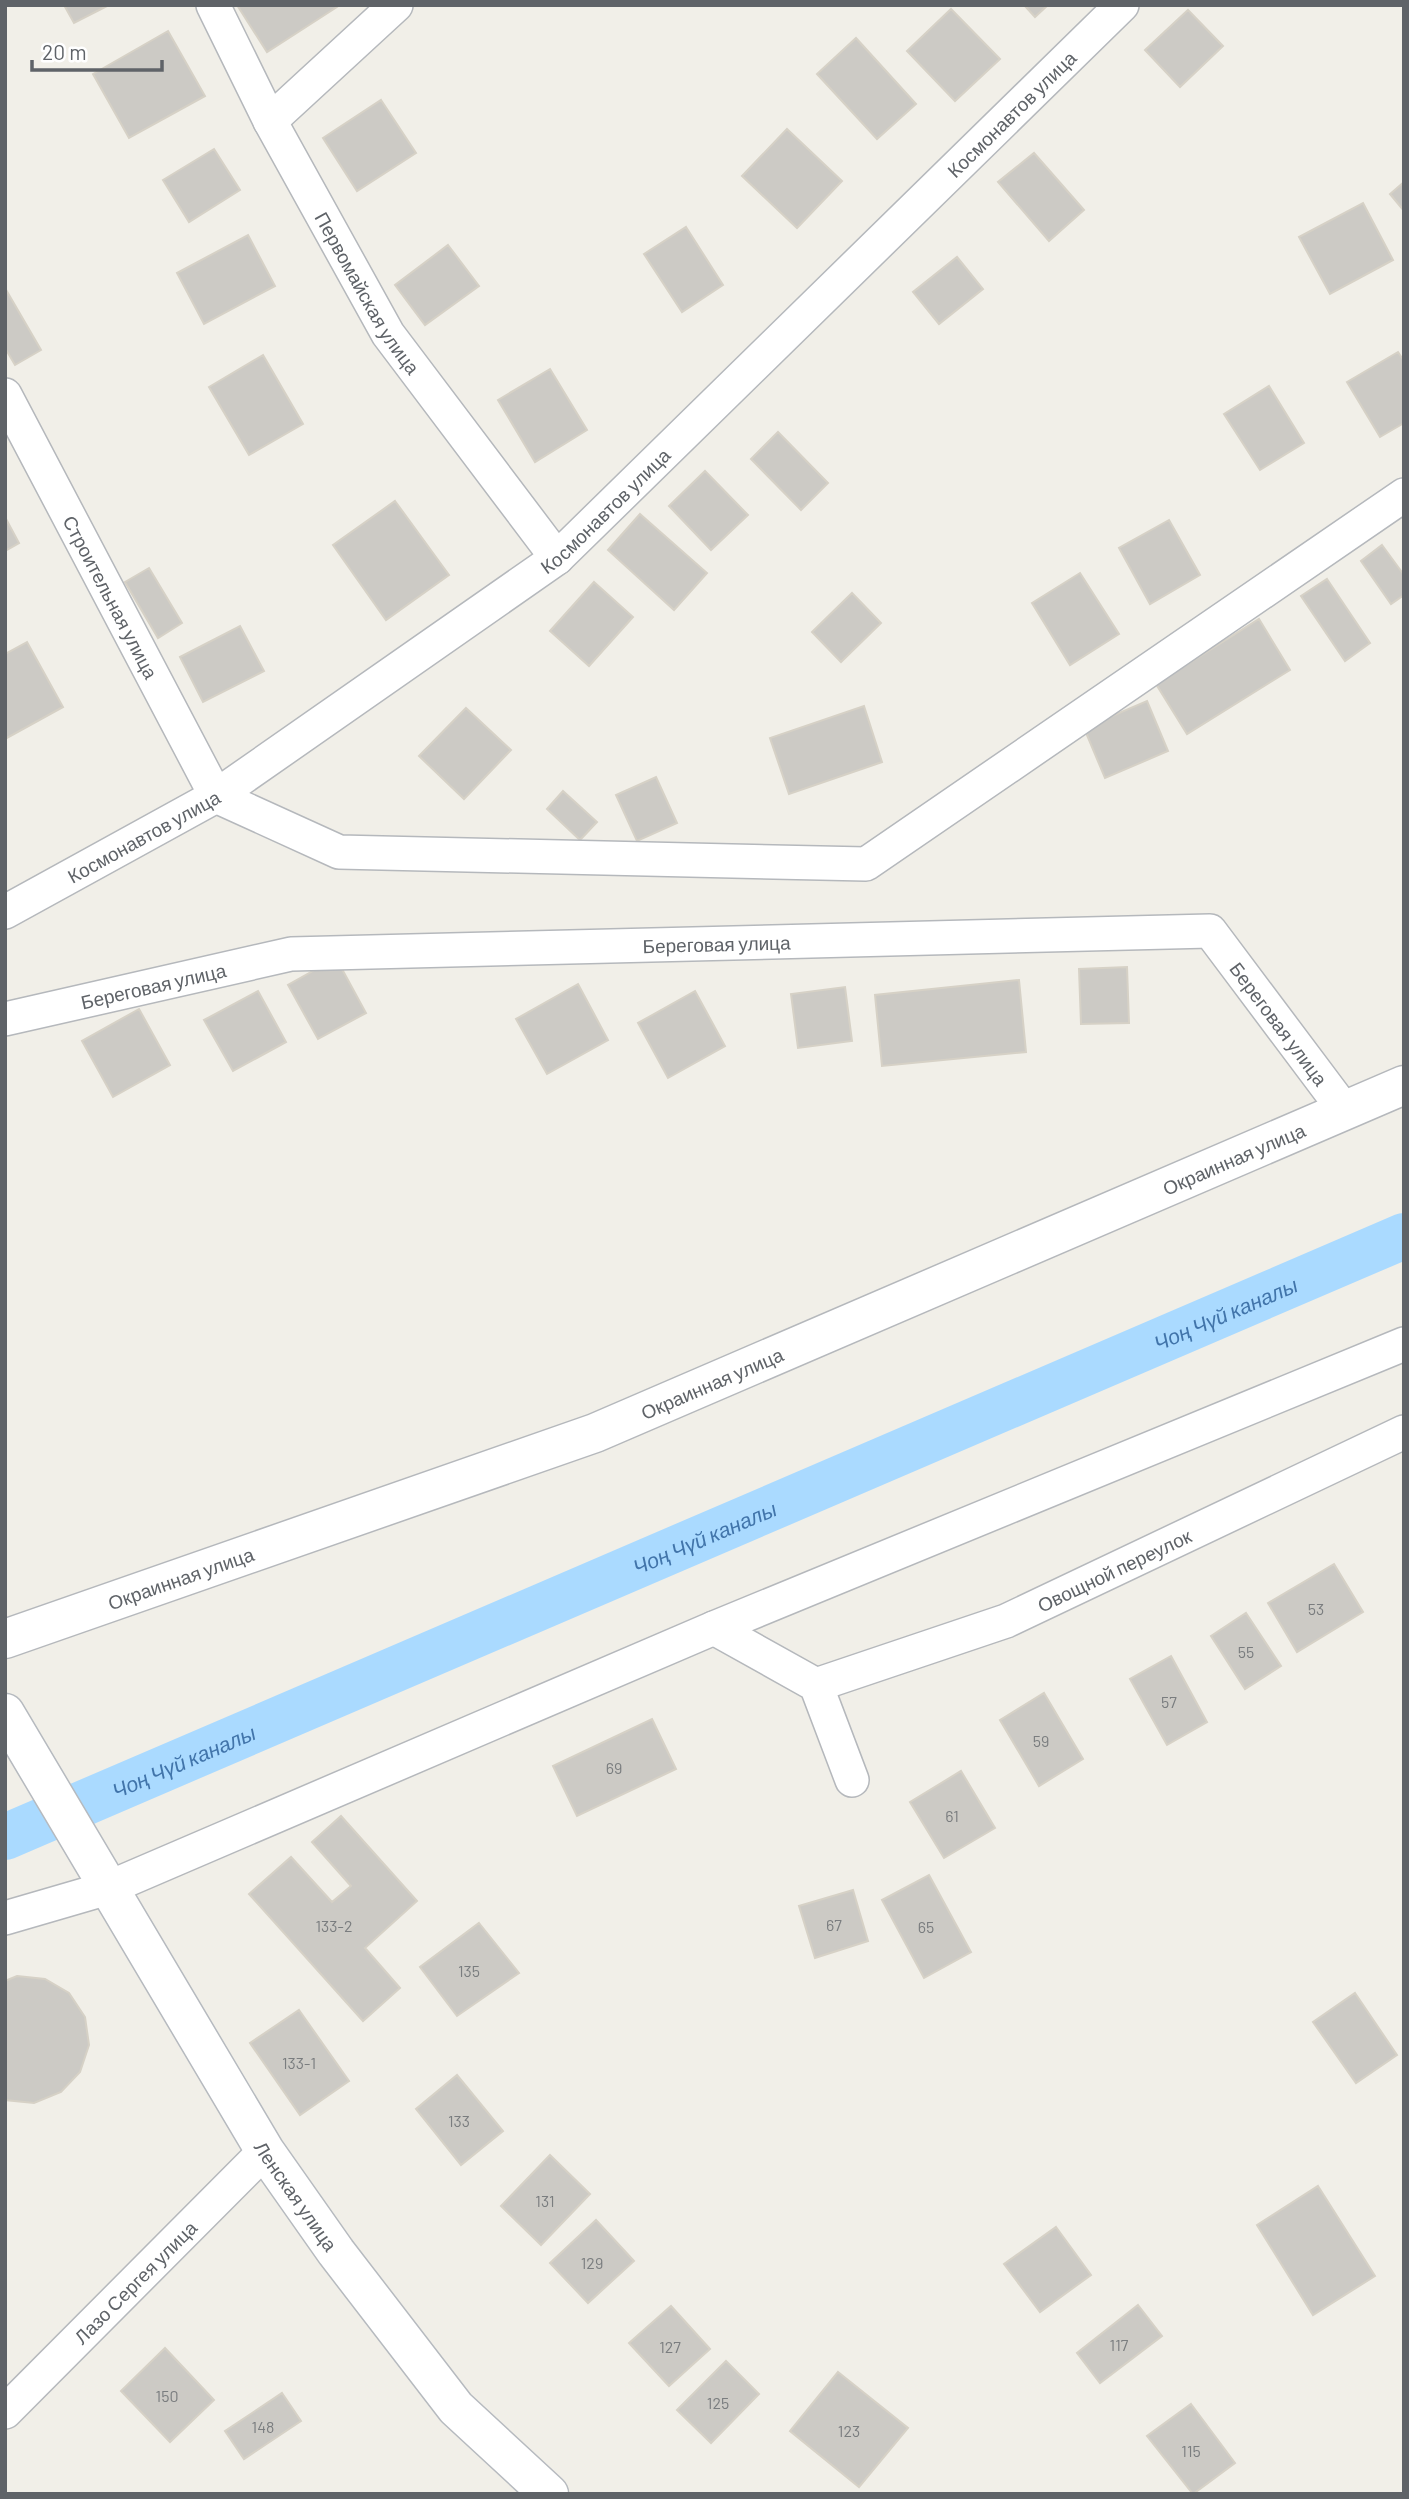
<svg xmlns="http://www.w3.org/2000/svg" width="1409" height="2499" font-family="Barlow,sans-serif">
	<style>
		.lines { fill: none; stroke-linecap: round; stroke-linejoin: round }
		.canal { stroke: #aadaff; stroke-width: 46 }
		.building { fill: #cccac5; stroke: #d6d1c6; stroke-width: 2 }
		.minor-casing { stroke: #b5b8bc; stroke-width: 36 }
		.tertiary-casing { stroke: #b5b8bc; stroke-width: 41 }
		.secondary-casing { stroke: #b6babf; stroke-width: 41 }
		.minor { stroke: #fff; stroke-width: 33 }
		.tertiary { stroke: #fff; stroke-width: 38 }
		.secondary { stroke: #fff; stroke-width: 38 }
		.labels { text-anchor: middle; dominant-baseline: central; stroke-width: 5; stroke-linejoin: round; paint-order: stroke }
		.number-label { font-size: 16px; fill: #7a7d7f }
		.street-label { font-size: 19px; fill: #5f6368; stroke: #fff }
		.water-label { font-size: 21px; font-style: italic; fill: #4174aa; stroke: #fff }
	</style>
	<rect width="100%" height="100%" fill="#f1efe8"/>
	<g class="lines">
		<path class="canal" id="s1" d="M5,1837L1404,1236"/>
	</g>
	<path class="building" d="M64,5H109L74,23Z
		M237,5H336L337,7L267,52Z
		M1024,5H1048L1035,17Z
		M951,9L1000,59L955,101L907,51Z
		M1188,10L1223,46L1180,87L1145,50Z
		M168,31L205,96L129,138L93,74Z
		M856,38L916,104L877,139L817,74Z
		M381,100L416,153L357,191L323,138Z
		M787,129L842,181L797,228L742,176Z
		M214,149L240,190L189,222L163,180Z
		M1034,153L1084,210L1049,241L998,182Z
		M1404,182V211L1390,194Z
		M1363,203L1393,260L1330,294L1299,237Z
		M686,227L723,285L682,312L644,254Z
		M248,235L275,286L204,324L177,273Z
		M448,245L479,286L425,325L395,285Z
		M957,257L983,289L939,324L913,292Z
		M5,288L41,350L15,365L5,348Z
		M1398,352L1404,361V423L1380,437L1347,382Z
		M263,355L303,424L249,455L209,387Z
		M550,369L587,430L535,462L498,400Z
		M1269,386L1304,443L1260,470L1224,414Z
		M778,432L828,483L801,510L751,459Z
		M705,471L748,515L711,550L669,506Z
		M395,501L449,575L386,620L333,545Z
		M640,514L707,573L674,610L608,550Z
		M5,517L19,543L5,551Z
		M1169,520L1200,575L1150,604L1119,548Z
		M1382,545L1404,575V595L1391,604L1361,561Z
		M149,568L182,623L158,638L125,582Z
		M1080,573L1119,634L1070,665L1032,603Z
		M1327,579L1370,643L1345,661L1301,596Z
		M594,582L633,617L589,666L550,631Z
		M852,593L881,623L841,662L812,632Z
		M1259,619L1290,670L1187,734L1156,684Z
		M240,626L264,671L203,702L180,657Z
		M27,642L63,707L5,739V654Z
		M1147,701L1168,751L1105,778L1084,728Z
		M864,706L882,762L789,794L770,738Z
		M466,708L511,750L464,799L419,756Z
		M656,777L677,823L637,841L616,795Z
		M563,791L597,822L580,840L547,809Z
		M336,958L366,1013L318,1039L288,985Z
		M1127,967L1129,1023L1081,1024L1079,969Z
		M1019,980L1026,1052L882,1066L875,995Z
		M578,984L608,1040L547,1074L516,1019Z
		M845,987L852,1041L798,1048L791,994Z
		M258,991L286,1042L233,1071L204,1020Z
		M695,991L725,1046L668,1078L638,1023Z
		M139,1009L170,1065L113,1097L82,1041Z
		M1334,1564L1363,1612L1297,1652L1268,1603Z
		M1246,1613L1281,1666L1245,1689L1211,1636Z
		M1171,1656L1207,1722L1167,1745L1130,1679Z
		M1044,1693L1083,1759L1039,1786L1000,1720Z
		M652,1719L676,1769L577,1816L553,1766Z
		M961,1771L995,1828L944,1858L910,1802Z
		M341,1816L417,1901L365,1948L400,1988L363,2021L249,1894L291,1857L332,1902L351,1886L312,1842Z
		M929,1875L971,1952L924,1978L882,1900Z
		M853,1890L868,1941L815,1958L799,1906Z
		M479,1923L519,1973L457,2016L420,1967Z
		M17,1976L45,1979L69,1993L85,2017L89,2045L80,2072L61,2092L34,2103L5,2100V1981Z
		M1355,1993L1397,2055L1356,2083L1313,2022Z
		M299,2010L349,2081L300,2115L250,2043Z
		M457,2075L503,2131L461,2165L416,2109Z
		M550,2155L590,2194L541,2245L501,2206Z
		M1318,2186L1375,2276L1313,2315L1257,2225Z
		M596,2220L634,2261L588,2303L550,2263Z
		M1056,2227L1091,2275L1040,2312L1004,2264Z
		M1138,2305L1162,2336L1100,2383L1077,2353Z
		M671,2306L710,2349L669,2386L629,2343Z
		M165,2348L214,2400L170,2442L121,2391Z
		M726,2361L759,2394L711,2443L677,2410Z
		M838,2372L908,2428L859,2487L790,2431Z
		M282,2393L301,2421L244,2459L225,2431Z
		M1191,2404L1235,2463L1193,2494L1147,2436Z"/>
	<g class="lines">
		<g class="minor-casing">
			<g id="minor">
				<path id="s2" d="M213,5L270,121L388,334L557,558"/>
				<path d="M270,121L396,5"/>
				<path id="s3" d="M5,395L216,796L339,852L866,864L1404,495"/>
				<path id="s4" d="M5,912L216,796L557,558L1122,5"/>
				<path id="s5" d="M5,1019L291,954L1210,931L1345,1111"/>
				<path d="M714,1628L816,1685L852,1780"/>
				<path id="s6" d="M816,1685L1006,1621L1404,1432"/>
				<path d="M5,1918L108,1888L714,1628L1404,1344"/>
				<path id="s7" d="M5,2412L265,2151"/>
			</g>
		</g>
		<g class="tertiary-casing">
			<g id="tertiary">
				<path id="s8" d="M5,1639L595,1433L1404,1085"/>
			</g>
		</g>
		<g class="secondary-casing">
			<g id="secondary">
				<path id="s9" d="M5,1713L265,2151L336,2252L456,2408L549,2494"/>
			</g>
		</g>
		<use href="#minor" class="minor"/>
		<use href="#tertiary" class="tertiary"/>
		<use href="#secondary" class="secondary"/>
	</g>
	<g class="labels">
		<g class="number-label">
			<text x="1316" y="1608">53</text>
			<text x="1246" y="1651">55</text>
			<text x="1169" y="1701">57</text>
			<text x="1041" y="1740">59</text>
			<text x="614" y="1767">69</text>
			<text x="952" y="1815">61</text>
			<text x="834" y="1924">67</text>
			<text x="334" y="1925">133-2</text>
			<text x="926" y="1926">65</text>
			<text x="469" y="1970">135</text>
			<text x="299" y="2062">133-1</text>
			<text x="459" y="2120">133</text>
			<text x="545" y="2200">131</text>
			<text x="592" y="2262">129</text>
			<text x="1119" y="2344">117</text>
			<text x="670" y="2346">127</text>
			<text x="167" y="2395">150</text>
			<text x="718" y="2402">125</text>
			<text x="263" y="2426">148</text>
			<text x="849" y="2430">123</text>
			<text x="1191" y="2450">115</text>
		</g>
		<g class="street-label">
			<text stroke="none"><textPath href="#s4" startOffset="1292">Космонавтов улица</textPath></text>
			<text stroke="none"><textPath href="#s2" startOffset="327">Первомайская улица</textPath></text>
			<text stroke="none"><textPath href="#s4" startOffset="724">Космонавтов улица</textPath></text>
			<text stroke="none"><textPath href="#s3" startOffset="228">Строительная улица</textPath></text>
			<text stroke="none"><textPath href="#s4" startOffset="158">Космонавтов улица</textPath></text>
			<text stroke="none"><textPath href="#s5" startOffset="719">Береговая улица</textPath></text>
			<text stroke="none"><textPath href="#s5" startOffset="152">Береговая улица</textPath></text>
			<text stroke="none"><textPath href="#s5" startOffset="1328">Береговая улица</textPath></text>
			<text stroke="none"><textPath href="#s8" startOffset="1320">Окраинная улица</textPath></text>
			<text stroke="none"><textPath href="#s8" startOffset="752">Окраинная улица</textPath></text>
			<text stroke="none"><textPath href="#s6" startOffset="320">Овощной переулок</textPath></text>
			<text stroke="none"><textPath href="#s8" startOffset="186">Окраинная улица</textPath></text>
			<text stroke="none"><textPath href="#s9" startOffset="564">Ленская улица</textPath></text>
			<text stroke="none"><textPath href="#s7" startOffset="184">Лазо Сергея улица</textPath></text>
		</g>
		<g class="water-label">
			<text stroke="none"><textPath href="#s1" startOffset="1328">Чоң Чүй каналы</textPath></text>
			<text stroke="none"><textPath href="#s1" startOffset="761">Чоң Чүй каналы</textPath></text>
			<text stroke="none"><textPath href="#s1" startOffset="194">Чоң Чүй каналы</textPath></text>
		</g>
	</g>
	<rect width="1409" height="2499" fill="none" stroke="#5f6368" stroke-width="14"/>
	<path d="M32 60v10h130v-10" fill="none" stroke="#5f6368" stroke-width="3.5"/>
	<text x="42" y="60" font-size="21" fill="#5f6368" stroke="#ffffff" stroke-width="5" paint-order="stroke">20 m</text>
</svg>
